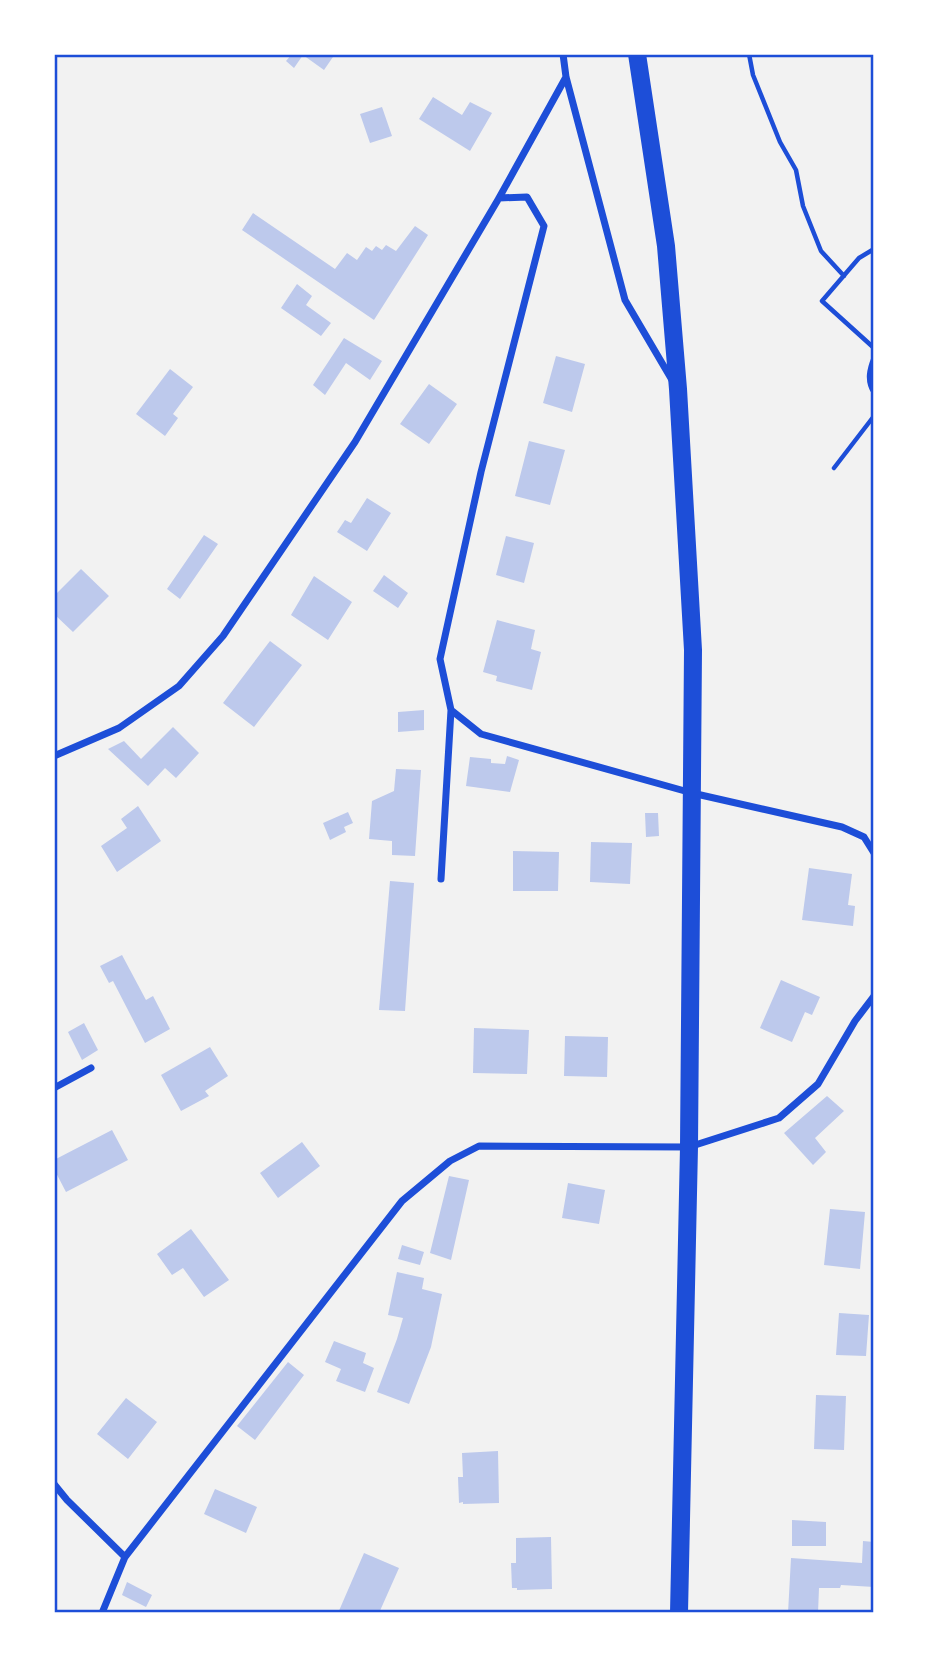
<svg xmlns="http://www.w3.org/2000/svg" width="928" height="1667" font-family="Inter,sans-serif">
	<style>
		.building { fill: #bdc9ec }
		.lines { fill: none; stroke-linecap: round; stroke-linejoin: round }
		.path { stroke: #1d4ed8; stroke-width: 4.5 }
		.minor { stroke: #1d4ed8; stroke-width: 7 }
		.primary { stroke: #1d4ed8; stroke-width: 18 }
		.neatline { fill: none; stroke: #1d4ed8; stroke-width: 2.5 }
	</style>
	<rect width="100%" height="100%" fill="#f2f2f2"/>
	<path class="building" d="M292,54H335L324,70L303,55L294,68L286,61Z
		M433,97L462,115L470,102L492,113L470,151L419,119Z
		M382,107L392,136L370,143L360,114Z
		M253,213L335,269L347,253L357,260L366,247L372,251L376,246L382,250L386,245L396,251L415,226L428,235L374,320L242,230Z
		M297,284L312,296L306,305L331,323L321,336L281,308Z
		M344,338L382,361L370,380L346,363L325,395L313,385Z
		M556,356L585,364L572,412L543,403Z
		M170,369L193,387L173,414L178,418L165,436L136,414Z
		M429,384L457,404L429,444L400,424Z
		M529,441L565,450L550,505L515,496Z
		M367,498L391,513L367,551L337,532L345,520L351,523Z
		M204,535L218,544L180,599L167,589Z
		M506,536L534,543L524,583L496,575Z
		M81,569L109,596L73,632L54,614V596Z
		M384,575L408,593L398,608L373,591Z
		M314,576L352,602L328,640L291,615Z
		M497,620L535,630L531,649L541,652L532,690L496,681L497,676L483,672Z
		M270,641L302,665L254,727L223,703Z
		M424,710V730L398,732V712Z
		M173,727L199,753L176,778L165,768L148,786L108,749L124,741L141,759Z
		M507,756L519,760L510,792L466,786L470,757L491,759V763L505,764Z
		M396,769L421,770L415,856L392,855V841L369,839L372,801L394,791Z
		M138,806L161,841L117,872L101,846L127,828L121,819Z
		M348,812L353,823L344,827L346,832L330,840L323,823Z
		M645,813H658L659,836L646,837Z
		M591,842L632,843L630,884L590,882Z
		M513,851L559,852L558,891H513Z
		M809,868L852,874L848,905L855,906L853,926L802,920Z
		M390,881L414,883L405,1011L379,1010Z
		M122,955L146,1000L153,996L170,1029L145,1043L113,981L109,983L100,966Z
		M781,980L820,997L812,1015L805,1012L792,1042L760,1028Z
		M84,1023L98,1050L82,1060L68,1032Z
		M474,1028L529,1030L527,1074L473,1073Z
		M565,1036L608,1037L607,1077L564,1076Z
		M210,1047L228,1076L205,1091L209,1096L181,1111L161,1075Z
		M827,1096L844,1111L815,1138L826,1152L813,1165L784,1133Z
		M112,1130L128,1160L66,1192L54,1169V1160Z
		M302,1142L320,1166L278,1198L260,1173Z
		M449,1176L469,1180L451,1260L430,1253Z
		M568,1183L605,1190L599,1224L562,1218Z
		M830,1209L865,1212L860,1269L824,1265Z
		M191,1229L229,1280L204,1297L183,1268L172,1275L157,1254Z
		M402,1245L424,1252L420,1265L398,1259Z
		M397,1272L424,1278L422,1289L442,1294L431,1347L409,1404L377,1392L397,1339L403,1318L388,1315Z
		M839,1313L869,1315L866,1356L836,1355Z
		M334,1341L366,1353L363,1363L374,1368L365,1392L336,1381L341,1369L325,1362Z
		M288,1362L304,1375L255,1440L237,1426Z
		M816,1395L846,1396L844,1450L814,1449Z
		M126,1398L157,1422L128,1459L97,1434Z
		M498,1451L499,1503L463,1504V1502L459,1503L458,1477H463L462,1453Z
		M215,1489L257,1507L246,1533L204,1514Z
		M792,1520L826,1522V1546H792Z
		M551,1537L552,1589L517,1590V1588H512L511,1563H516V1538Z
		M863,1541L874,1542V1587L841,1585L840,1588H819L818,1613H788L791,1558L862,1563Z
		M364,1553L399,1568L379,1613H338Z
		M127,1582L152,1595L146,1607L122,1595Z"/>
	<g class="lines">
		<path class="path" d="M749,54L753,75L780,142L796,170L803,206L821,251L844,276
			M874,249L859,258L822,301L874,348
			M874,357C869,369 866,381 874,393
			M834,468L874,416"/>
		<path class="minor" d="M563,54L566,77L625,300L672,380
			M499,198L527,197L544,226L481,472L440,659L451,710L481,734L692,793L842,827L864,837L874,853
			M54,756L119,728L179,686L223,636L355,442L499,198L566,77
			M441,879L451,710
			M54,1088L91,1068
			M54,1484L67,1500L125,1557
			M102,1613L125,1557L402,1201L450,1161L479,1146L689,1147L779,1118L818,1084L855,1021L874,996"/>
		<path class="primary" d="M637,54L666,246L678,389L693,650L689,1147L679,1613"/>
	</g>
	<rect width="928" height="1667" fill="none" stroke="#ffffff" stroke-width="112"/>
	<rect x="56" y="56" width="816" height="1555" class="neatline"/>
</svg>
